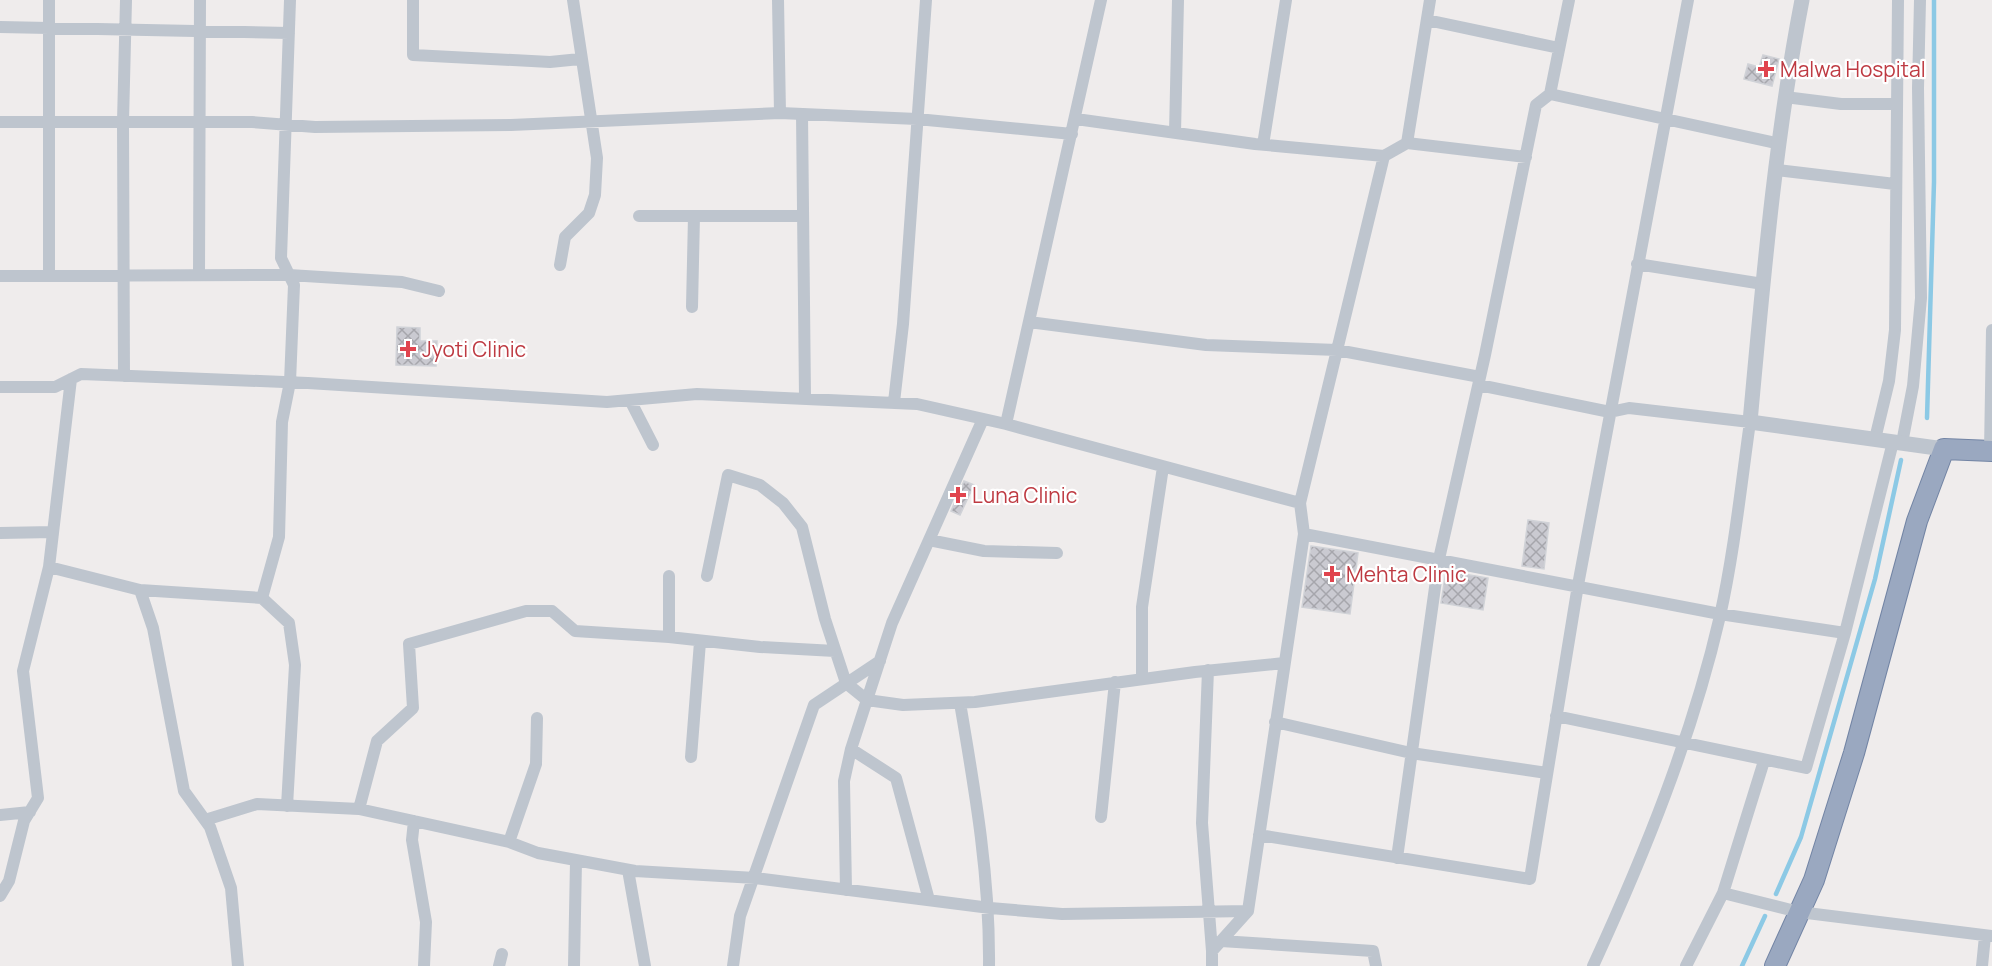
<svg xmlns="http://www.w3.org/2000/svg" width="1992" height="966" font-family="Manrope,sans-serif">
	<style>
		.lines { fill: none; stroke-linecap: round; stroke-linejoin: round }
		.stream { stroke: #8cc9e5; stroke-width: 4.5 }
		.building { fill: url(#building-cross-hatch); stroke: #d0d2d7; stroke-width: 1.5 }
		.trunk-casing { stroke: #7284a4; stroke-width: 22 }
		.minor { stroke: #bec5ce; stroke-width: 12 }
		.tertiary { stroke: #bec5ce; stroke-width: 15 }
		.trunk { stroke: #9aa8c0; stroke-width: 20 }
		.health-dot { fill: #e0444e; stroke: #fff; stroke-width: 2 }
		.labels { text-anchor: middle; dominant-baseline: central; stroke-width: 4.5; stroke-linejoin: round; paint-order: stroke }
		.health-label { font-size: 21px; fill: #be3a42; stroke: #fff; text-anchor: start }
	</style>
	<defs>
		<pattern id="building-cross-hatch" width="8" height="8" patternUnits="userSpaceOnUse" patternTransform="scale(1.5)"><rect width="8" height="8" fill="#cacad1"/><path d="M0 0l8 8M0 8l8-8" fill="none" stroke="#a6a6ac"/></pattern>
	</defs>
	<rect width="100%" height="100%" fill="#efecec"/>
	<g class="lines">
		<path class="stream" d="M1927,418L1934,182V0
			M1776,894L1801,837L1875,579L1901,460
			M1742,966L1765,916"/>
	</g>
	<path class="building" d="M1763,55L1779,59L1772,86L1744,79L1748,64L1759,67Z
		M397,327L420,328V341H437L436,366L396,365Z
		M964,481L974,485L960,515L951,511Z
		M1528,520L1549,523L1544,569L1522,566Z
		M1311,546L1358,553L1350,614L1302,607Z
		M1446,571L1488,578L1483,610L1441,603Z"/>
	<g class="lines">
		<g class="trunk-casing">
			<path id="trunk" d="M1775,966L1814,880L1854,753L1917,521L1944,449L1992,451"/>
		</g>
		<path class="minor" d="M413,0V55L550,62L580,59
			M778,0L780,113
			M1569,0L1550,94L1780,144
			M1427,20L1559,48
			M0,27L289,33
			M1785,97L1841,104H1897
			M802,114L805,397
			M1076,119L1255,144L1384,156L1300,503L1304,534L1248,911L1212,951V966
			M0,122H252L315,127L511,125L780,113L917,119L1072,134
			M1175,133L1178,0
			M1407,143L1430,0
			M1263,145L1286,0
			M1384,156L1407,143L1526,157
			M1777,170L1895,184
			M639,216H803
			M1637,264L1763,284
			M560,265L565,237L589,213L595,195L597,158L573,0
			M199,274L200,0
			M49,275V0
			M0,276L289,275L402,282L439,291
			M692,307L694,216
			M1029,322L1206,345L1337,350L1480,377
			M124,376L123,122L126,0
			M1479,385L1610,412L1629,408L1750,422C1741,486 1734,553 1720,616C1692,737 1645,853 1593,966
			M0,387H55L81,374L308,383L607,402L697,394L917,404L1006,424L1300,503
			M630,400L653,445
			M894,402L903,324L926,0
			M1006,424L1101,0
			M1875,439L1889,381L1895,330L1898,0
			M1902,443L1913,386L1921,298L1918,88L1920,0
			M1990,451L1992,330
			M0,533L53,532
			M1304,534L1720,614L1845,633
			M929,540L984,551L1057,553
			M49,567L140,590L153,628L184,791L210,827L231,888L238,966
			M669,576V637L760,647L835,651
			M707,576L728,475L760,485L783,503L802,527L825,619L846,683L867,700L903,705L975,702L1195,672L1284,663
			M140,590L262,598L289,623L295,665L287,806
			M262,598L279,537L282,422L290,382L294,285L281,258L290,0
			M1208,670L1202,823L1212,951
			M1142,678V607L1163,467
			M960,703C975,791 990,877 989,966
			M1556,716L1806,768L1845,633L1893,442
			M537,718L536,764L509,842L538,853L635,871L755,878L990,908L1062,914L1248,911
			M1275,722L1411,753L1547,773
			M851,749L896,778L929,900
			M691,757L700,642
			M359,809L377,741L413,708L409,644L526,611H552L575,631L669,637
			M0,815L30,812
			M1101,817L1115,682
			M205,820L257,804L359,809L509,842
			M414,821L412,840L426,922L424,966
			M1259,835L1530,879L1578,585L1688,0
			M1397,858L1439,559L1485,355L1536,105L1550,94
			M628,870L645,966
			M846,890L844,781L851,749L892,623L983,419
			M1723,893L1799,912L1992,936
			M0,896L9,881L24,821L38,798L23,671L49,567L71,379
			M1221,941L1373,951L1376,966
			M499,966L502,954
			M574,966L576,861
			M733,966L740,916L814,705L880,661
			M1686,966L1723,893L1764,761
			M1982,966L1985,936"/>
		<path class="tertiary" d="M1802,0C1775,139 1763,281 1750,422L1944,449"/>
		<use href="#trunk" class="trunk"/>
	</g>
	<g class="health-dot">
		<path d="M1763 60h6v6h6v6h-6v6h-6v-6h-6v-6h6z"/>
		<path d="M405 340h6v6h6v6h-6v6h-6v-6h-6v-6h6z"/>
		<path d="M955 486h6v6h6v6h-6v6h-6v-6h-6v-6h6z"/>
		<path d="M1329 565h6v6h6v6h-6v6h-6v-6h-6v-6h6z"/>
	</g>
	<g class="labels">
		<g class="health-label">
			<text x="1780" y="69">Malwa Hospital</text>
			<text x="422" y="349">Jyoti Clinic</text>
			<text x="972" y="495">Luna Clinic</text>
			<text x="1346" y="574">Mehta Clinic</text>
		</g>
	</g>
</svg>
